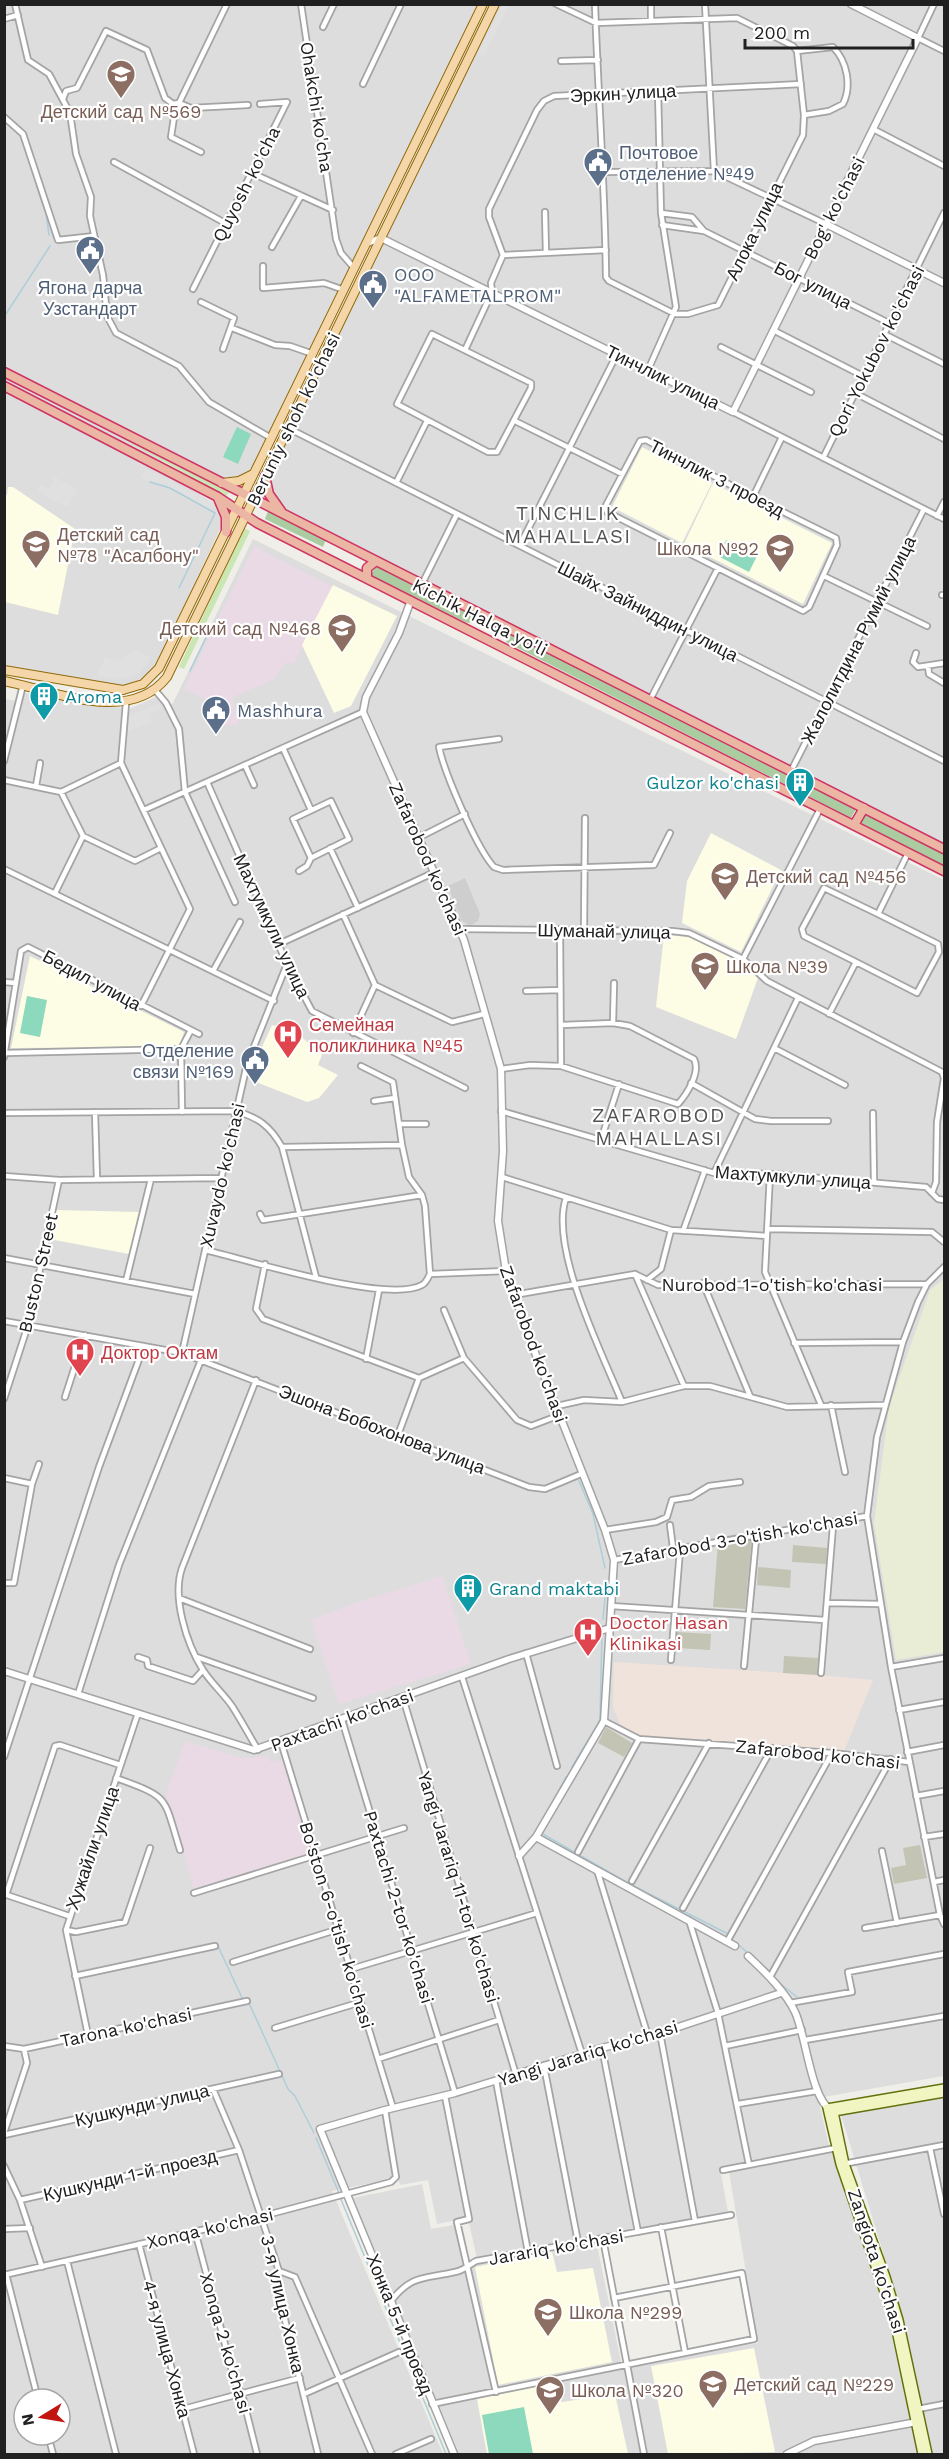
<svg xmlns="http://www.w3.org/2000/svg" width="949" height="2459" font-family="'Work Sans',sans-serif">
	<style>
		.residential { fill: #dedddd; fill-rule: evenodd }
		.industrial { fill: #e9dae5 }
		.education { fill: #fcfde4 }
		.religious { fill: #cecece }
		.military { fill: #f0e3dc }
		.construction { fill: #c4c4b4 }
		.farmland { fill: #eaedd5 }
		.grass { fill: #cae6b2 }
		.forest { fill: #abcca0 }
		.pitch { fill: #8cd9be }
		.parking { fill: #e0e0e0 }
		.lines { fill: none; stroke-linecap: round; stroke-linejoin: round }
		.stream { stroke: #acceda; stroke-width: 1.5 }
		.minor-casing { stroke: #a4a4a4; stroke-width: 8 }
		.tertiary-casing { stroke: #a4a4a4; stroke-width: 9 }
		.secondary-casing { stroke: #63710d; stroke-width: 10 }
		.primary-casing { stroke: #916a0b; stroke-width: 10 }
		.trunk-casing { stroke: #ce3464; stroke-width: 11 }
		.minor { stroke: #fff; stroke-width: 4.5 }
		.tertiary { stroke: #fff; stroke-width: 6 }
		.secondary { stroke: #f1f5c1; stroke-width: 7 }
		.primary { stroke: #f5d6a8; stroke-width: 8 }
		.trunk { stroke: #ebb6a4; stroke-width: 8 }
		.labels { text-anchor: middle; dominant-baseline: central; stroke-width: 4.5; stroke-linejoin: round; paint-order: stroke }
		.street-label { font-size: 18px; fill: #202020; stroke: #fff }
		.education-label { font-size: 18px; fill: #785e54; stroke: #fff; text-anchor: start }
		.service-label { font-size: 18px; fill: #4e5e75; stroke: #fff; text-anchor: start }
		.culture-label { font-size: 18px; fill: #0d838f; stroke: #fff; text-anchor: start }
		.health-label { font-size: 18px; fill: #be3a42; stroke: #fff; text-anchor: start }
		.neighbourhood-label { font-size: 20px; letter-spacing: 1.5px; fill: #535353; stroke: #fff }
	</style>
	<rect width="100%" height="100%" fill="#f0eee8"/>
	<path class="residential" d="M5,5H483L244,494L149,446L182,484L218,505L223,523L155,667L143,678L127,685L112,686L5,666Z
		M495,5H944V849L254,499Z
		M253,539L944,880V2076L818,2098L829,2146L720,2168L728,2212L477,2259L468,2218L437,2224L428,2180L400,2185L398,2178L332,2191L443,2454H5V699L16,701L19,692L129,709L156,697L168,706L173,703ZM24,2399H60V2435H24Z
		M944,2097V2454H931L905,2324L841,2115Z
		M835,2151L889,2324L918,2454H459L353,2198L422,2184L431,2229L460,2224L469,2264L596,2240L622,2367L758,2343L729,2172Z"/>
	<path class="industrial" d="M254,546L332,587L294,664L287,662L271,681L232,697L239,724L214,727L208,721L216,704L184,689Z
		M442,1576L471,1664L339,1704L311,1620L355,1603Z
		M185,1741L242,1758L269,1756L270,1762L282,1760L311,1852L194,1889L166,1794Z"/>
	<path class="education" d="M642,447L712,483L682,543L612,507Z
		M713,483L832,543L803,604L684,544Z
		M8,487H13L75,529L58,615L5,602L4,495H7Z
		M333,585L397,616L351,706L334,713L302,645Z
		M711,833L781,870L741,952L682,923L687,881Z
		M664,935L689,937L738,960L758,978L736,1039L656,1007Z
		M30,956L184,1032L179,1047L11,1048Z
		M272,1025L296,1032L322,1055L318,1065L338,1075L319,1098L307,1102L251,1080L252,1069Z
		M56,1210L140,1212L129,1254L49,1239Z
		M552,2251L557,2272L593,2268L612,2362L498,2385L475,2267Z
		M754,2348L775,2452L668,2454L651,2366Z
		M549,2384L551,2394L562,2402L615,2394L628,2454H487L477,2399Z"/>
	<path class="religious" d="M465,878L480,914L478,921L470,926L461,920L448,886Z"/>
	<path class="military" d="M614,1662L817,1675L873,1680L844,1751L636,1736L620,1724L613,1707Z"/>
	<path class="construction" d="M752,1538L745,1609L713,1607L718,1543Z
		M793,1545L827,1548L826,1564L792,1562Z
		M758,1567L791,1570L790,1588L757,1585Z
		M677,1632L711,1634L710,1650L676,1648Z
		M784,1656L818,1658L817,1675L783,1673Z
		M606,1727L632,1743L624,1757L598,1743Z
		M920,1845L927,1878L894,1884L891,1868L906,1865L903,1848Z"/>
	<path class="farmland" d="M944,1279V1652L896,1660L874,1523L889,1407L930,1290Z"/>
	<path class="grass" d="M116,435L230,491L226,496Z
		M244,528L250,531L184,669L179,667Z"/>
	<path class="forest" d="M268,511L326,539L323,547L265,519Z
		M376,566L483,619L485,623L499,631L497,634L474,622L467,623L371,575Z
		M510,633L856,809L851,818L506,642Z
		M866,814L944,854V865L861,823Z"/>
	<path class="pitch" d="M237,427L251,434L238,464L223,457Z
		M726,540L757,556L749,572L718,556Z
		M27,996L47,1000L40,1037L20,1033Z
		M524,2407L533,2454H489L482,2415Z"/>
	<path class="parking" d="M502,5H509L484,56L478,53Z
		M103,275L107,316L103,320L86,311Z
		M146,469L215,503L212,510L163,483L158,485L141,477Z
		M55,477L77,490L68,507L37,492L41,484L49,489Z
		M135,649L151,658L141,672L121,679L97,676L105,657L113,661L122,660Z
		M159,703L161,709L149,714L152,722L127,732L129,716Z"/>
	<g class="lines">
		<path class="stream" d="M37,187L46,213L49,235
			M4,317L50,246
			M150,482L170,488L215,513L179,588
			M190,671L212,625
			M579,1481L593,1514L605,1568
			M603,1619L606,1587
			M572,1767L600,1720L602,1633
			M537,1831L566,1777
			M541,1833L630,1884L728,1934
			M732,1939L749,1954
			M217,1944L243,2000
			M760,1963L770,1971
			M777,1981L797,1997
			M249,2003L288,2089L295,2096L314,2133
			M316,2138L339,2193
			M340,2197L446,2454"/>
		<g class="minor-casing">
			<path id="minor" d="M15,4L28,60L49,74L70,113L76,154L91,197L90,216L103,275L107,316L116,333L179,366L209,402L271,438
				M301,4L336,239L341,253L354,268
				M556,4L596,23L737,18L793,46L797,51L804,115L803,135L718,305L688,314H675L609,281L606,277C605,186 598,95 595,4
				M651,4V21
				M705,4L714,171
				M934,4L918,38L944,51
				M4,19L18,15
				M323,27L334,4
				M797,51L833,47C847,61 852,86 843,104L829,111L804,115
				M561,61L598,60
				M363,84L401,4
				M63,99L66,91L77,88L106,31L147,50L165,98L173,104L179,103L227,4
				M179,103L191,108L248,105
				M176,104L171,137L201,152
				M4,117L23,134L58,240L94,236
				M875,130L944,166
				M114,162L225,223
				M603,172L714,171L826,224
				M252,173L333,210
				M545,212L546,253
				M661,213L692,217L704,231
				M662,225L704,231L889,323
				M272,247L301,196
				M503,255L606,250
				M263,266V288L324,283L344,290
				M193,289L287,102L260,104
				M201,302L234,318L223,349
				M232,328L275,345L290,346L313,354
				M773,330L863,376
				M432,334L531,383V388L497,452H488L397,404Z
				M884,334L944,364
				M721,347L811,392
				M465,350L492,292L491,283L503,255L489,217V209L537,110L544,101L554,96L801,84
				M648,370L676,307L661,213L658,91
				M855,393L944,439
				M733,412L944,519
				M515,421L622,474
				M288,428L944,761
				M646,440L753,497L836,538L837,545L809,607L803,611L607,512L605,507L640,441Z
				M823,458L944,213
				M396,483L427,421
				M753,497L782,437
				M937,516L944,502
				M520,545L617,354
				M824,576L927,626
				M422,584L457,514
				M942,595H944
				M916,653L913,662L918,667L944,663
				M928,666L929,674L944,683
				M155,690L166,703L179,729L185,792L235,902
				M650,700L718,568
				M126,703L121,763L190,909L141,1006
				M499,739L439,747C444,772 477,849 494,867L503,870L654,865L670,833
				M283,748L311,810
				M4,761L23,685
				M245,765L254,785
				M791,771L924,509
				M4,780L61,792L121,763
				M207,782L287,964L312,1011L465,1088
				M36,786L40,763
				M61,792L83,836L135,861L161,848
				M331,801L349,839L311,858L293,819Z
				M144,810L363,712
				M420,837L465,814
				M330,848L358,908
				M4,869L274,1001
				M299,871L307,866L311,858
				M55,893L83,836
				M343,914L375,985L452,1022L484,1014
				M459,929L672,931L689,933L743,959L767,981L942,1072L944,1078L937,1122L936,1182L932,1193
				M560,929L561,1066
				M584,930L585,818
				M279,944L435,872
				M743,959L820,809
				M856,962L917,993L939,952L938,944L878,914
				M213,971L240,922
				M4,982L16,983
				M526,991L560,990
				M829,1014L856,962L804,936L802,929L824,888L878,914L908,853
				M613,1023L614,983
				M353,1033L375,985
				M774,1048L845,1085
				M181,1049L182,1112
				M5,1053L181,1049L191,1030
				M4,1057L21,951L28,947L199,1034
				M361,1066L393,1082L402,1145
				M501,1069L530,1065L561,1066L678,1104C687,1094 701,1072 694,1059L630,1026L613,1023L562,1025
				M691,1083L755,1119L771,1121H828
				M374,1101L395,1098
				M501,1111L714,1173L772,1174L926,1187L938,1199L944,1200
				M95,1112L97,1179
				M4,1113L236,1111C259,1118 270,1126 282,1147L316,1277
				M873,1113L874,1182
				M399,1124H426
				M601,1140L619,1084
				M714,1173L798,998
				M770,1174L765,1272L821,1405
				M4,1176L59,1180L221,1178
				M502,1177L671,1230L767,1236
				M566,1198C549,1248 602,1353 622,1402
				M260,1214L263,1220L422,1195
				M768,1229L932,1232L944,1242
				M683,1231L705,1170
				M205,1250C248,1260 387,1304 422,1285C426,1283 428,1278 430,1274L425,1206L422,1195L409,1177L402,1145L282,1147
				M4,1258L195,1294
				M265,1264L256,1309L263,1319L419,1378L464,1358
				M944,1267L927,1284L918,1302L903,1342L877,1437L867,1516L891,1667L940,1915L944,1924
				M430,1274L506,1271
				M635,1274L684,1386
				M647,1280L661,1269L671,1230
				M126,1281L151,1179
				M703,1283L750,1396
				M514,1295L635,1274L658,1285L927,1284
				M444,1310L464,1358L517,1420L531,1426L560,1415
				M4,1321L182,1353L529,1487L545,1489L581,1474
				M794,1343L903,1342
				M182,1353L247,1064L287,964
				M366,1359L379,1290
				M256,1380L182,1568C172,1597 186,1643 203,1670C211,1683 223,1693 232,1706C241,1720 249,1735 258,1750
				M65,1397L85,1335
				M4,1399L28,1325L59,1180
				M831,1405L845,1472
				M557,1406L584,1400L622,1402L684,1386H710L787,1407L884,1405
				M398,1435L419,1378
				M4,1478L32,1484L14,1583H4
				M32,1484L39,1464
				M670,1525L673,1548
				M605,1530L656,1522L667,1517L672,1500L691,1497L709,1486L740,1482
				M614,1560L867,1516
				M179,1598L310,1649
				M827,1603L881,1604
				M611,1606L825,1620
				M526,1653L557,1766
				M138,1657L147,1660L148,1666L193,1681L203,1670
				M197,1657L313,1698
				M671,1660L680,1550
				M744,1666L756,1539
				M891,1667L944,1658
				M821,1673L833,1526
				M462,1677L582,2054
				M78,1694L119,1565L201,1360
				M403,1698L516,2075
				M899,1710L944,1702
				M342,1720L455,2093
				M604,1721L639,1739L832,1753L909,1762
				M281,1742L393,2108
				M907,1752L944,1745
				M4,1757L99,1467L144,1346
				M116,1778C171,1798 163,1796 180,1850
				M916,1796L944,1791
				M924,1837L944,1834
				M882,1851L897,1923
				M578,1852L639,1739
				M597,1870L648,2036
				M632,1881L709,1743
				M934,1882L944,1880
				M194,1893L404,1828
				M4,1894L69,1916
				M6,1895L55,1746L60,1745L120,1765
				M683,1908L772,1748
				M689,1920L718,2013L749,2165
				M865,1928L940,1915
				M66,1930L76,1932L125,1922L150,1848
				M728,1940L832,1753
				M233,1962L339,1929
				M351,1969L537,1913
				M75,1976L215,1946
				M770,1977L891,1759
				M790,2003L852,1992L848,1972L944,1954
				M275,2028L361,2002
				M660,2033L695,2221
				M88,2035L66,1930L138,1713
				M805,2040L944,2016
				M4,2046L24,2049L247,2001
				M725,2046L802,2030
				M602,2048L638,2232
				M378,2059L499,2020
				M544,2066L578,2242
				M496,2081L528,2252
				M213,2089L239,2150L279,2271L277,2287L318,2454
				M445,2096L469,2219L457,2222L496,2392
				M738,2104L817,2091
				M4,2133L27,2063L24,2049
				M4,2135L279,2074
				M930,2148L944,2214
				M843,2164L944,2145
				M4,2166L20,2200L42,2267
				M723,2170L836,2148
				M20,2200L239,2150
				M661,2227L685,2352
				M4,2229L30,2228
				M195,2231L235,2382L242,2394L257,2454
				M608,2237L604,2244L644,2454
				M139,2244L194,2454
				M67,2261L116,2454
				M279,2271L295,2277L372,2454
				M6,2274L38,2399
				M4,2275L263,2216L391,2182L396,2177L385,2110
				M391,2301C412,2274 425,2279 455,2272C463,2271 469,2265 476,2261L731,2215
				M304,2394L399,2352
				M432,2404L754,2339L742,2273L614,2298
				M183,2409L300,2378
				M918,2409L944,2404
				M48,2435L53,2454
				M396,2454L431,2439"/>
		</g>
		<g class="tertiary-casing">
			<path id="tertiary" d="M826,224L944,283
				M367,243L381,238L733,412L918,38L851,4
				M411,600L399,633L366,697L363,712L464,940L501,1069L503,1151L498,1221L506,1271L537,1358L605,1530L614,1560L604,1721L536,1837L519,1856
				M4,1671L254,1750L509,1659L610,1628
				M536,1837L735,1946
				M748,1956C764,1971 786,1992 795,2012C806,2035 811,2099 831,2110
				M454,2454L320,2129L385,2110L455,2093L602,2048L660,2033L781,1993
				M787,2454L814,2441L917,2422"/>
		</g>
		<g class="secondary-casing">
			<path id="secondary" d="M922,2454L894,2321L840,2164L827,2108L944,2088
				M928,2454L899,2320L886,2277L845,2164L834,2112L944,2093"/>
		</g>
		<g class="primary-casing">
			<path id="primary" d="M222,483L239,481L253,474
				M4,670L123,690L143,684L159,668L483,4
				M4,681C54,691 130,725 167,677L495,4"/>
		</g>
		<g class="trunk-casing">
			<path id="trunk" d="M4,372L944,849
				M4,386L218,497L257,523L944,871
				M265,476L269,494L281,511
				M218,498L226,517V532
				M367,578V568L376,561
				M854,825L864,808"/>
		</g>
		<use href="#minor" class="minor"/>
		<use href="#tertiary" class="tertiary"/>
		<use href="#secondary" class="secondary"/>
		<use href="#primary" class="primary"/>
		<use href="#trunk" class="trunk"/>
	</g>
	<defs>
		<g id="school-pin" transform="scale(1.5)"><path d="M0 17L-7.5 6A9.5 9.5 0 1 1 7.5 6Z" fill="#8d6e63" stroke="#fff"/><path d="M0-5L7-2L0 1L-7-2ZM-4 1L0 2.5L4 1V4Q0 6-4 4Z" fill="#fff"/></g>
		<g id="civic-pin" transform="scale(1.5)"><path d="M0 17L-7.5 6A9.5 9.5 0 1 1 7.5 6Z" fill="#5c6f8a" stroke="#fff"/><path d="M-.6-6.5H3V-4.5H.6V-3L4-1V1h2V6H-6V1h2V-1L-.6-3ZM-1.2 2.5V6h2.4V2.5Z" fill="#fff"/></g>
		<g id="building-pin" transform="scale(1.5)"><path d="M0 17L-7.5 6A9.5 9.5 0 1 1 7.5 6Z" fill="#0f9aa8" stroke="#fff"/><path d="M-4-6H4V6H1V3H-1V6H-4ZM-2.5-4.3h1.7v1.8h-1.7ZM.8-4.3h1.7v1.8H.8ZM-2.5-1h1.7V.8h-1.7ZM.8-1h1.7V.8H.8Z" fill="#fff"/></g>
		<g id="hospital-pin" transform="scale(1.5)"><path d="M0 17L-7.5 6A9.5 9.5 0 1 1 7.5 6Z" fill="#e0444e" stroke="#fff"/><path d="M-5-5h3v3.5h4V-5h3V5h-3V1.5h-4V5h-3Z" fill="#fff"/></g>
	</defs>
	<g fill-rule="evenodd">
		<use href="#school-pin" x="121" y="74"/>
		<use href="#civic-pin" x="598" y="162"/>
		<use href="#civic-pin" x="90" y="250"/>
		<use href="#civic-pin" x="373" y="284"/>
		<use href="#school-pin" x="36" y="544"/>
		<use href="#school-pin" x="780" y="548"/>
		<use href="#school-pin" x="342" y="628"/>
		<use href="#building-pin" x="44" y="696"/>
		<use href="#civic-pin" x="216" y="710"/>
		<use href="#building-pin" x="800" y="782"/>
		<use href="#school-pin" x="725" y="876"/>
		<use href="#school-pin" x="705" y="966"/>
		<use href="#hospital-pin" x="288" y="1034"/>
		<use href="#civic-pin" x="255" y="1060"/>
		<use href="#hospital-pin" x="80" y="1352"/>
		<use href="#building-pin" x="468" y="1588"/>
		<use href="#hospital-pin" x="588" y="1632"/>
		<use href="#school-pin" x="548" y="2312"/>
		<use href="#school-pin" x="713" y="2384"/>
		<use href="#school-pin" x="550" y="2390"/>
	</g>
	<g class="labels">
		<g class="street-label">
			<text transform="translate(623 93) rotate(-3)">Эркин улица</text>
			<text transform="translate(317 107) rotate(81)">Ohakchi ko'cha</text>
			<text transform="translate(246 184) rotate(-63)">Quyosh ko'cha</text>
			<text transform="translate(834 208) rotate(-63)">Bog' ko'chasi</text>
			<text transform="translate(754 231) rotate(-64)">Алока улица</text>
			<text transform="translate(813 285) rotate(27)">Бог улица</text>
			<text transform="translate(876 351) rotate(-63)">Qori Yokubov ko'chasi</text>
			<text transform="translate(663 377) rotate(26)">Тинчлик улица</text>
			<text transform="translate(293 419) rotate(-64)">Beruniy shoh ko'chasi</text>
			<text transform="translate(717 478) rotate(27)">Тинчлик 3 проезд</text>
			<text transform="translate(648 611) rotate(27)">Шайх Зайниддин улица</text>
			<text transform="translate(480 617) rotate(27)">Kichik Halqa yo'li</text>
			<text transform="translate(858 640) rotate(-63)">Жалолитдина Румий улица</text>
			<text transform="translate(428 859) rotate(66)">Zafarobod ko'chasi</text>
			<text transform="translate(272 926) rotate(65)">Махтумкули улица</text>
			<text transform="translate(604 931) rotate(1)">Шуманай улица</text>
			<text transform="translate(92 980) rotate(28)">Бедил улица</text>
			<text transform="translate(222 1175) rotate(-77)">Xuvaydo ko'chasi</text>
			<text transform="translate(793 1177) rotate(4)">Махтумкули улица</text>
			<text transform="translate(38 1273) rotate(-77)">Buston Street</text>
			<text x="772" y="1284">Nurobod 1-o'tish ko'chasi</text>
			<text transform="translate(534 1344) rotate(70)">Zafarobod ko'chasi</text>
			<text transform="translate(382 1429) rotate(21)">Эшона Бобохонова улица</text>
			<text transform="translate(740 1538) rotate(-10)">Zafarobod 3-o'tish ko'chasi</text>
			<text transform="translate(342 1720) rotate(-20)">Paxtachi ko'chasi</text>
			<text transform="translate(818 1754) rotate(6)">Zafarobod ko'chasi</text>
			<text transform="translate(92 1848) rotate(-71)">Хужайли улица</text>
			<text transform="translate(459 1887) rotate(73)">Yangi Jarariq 11-tor ko'chasi</text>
			<text transform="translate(399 1907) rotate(73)">Paxtachi 2-tor ko'chasi</text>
			<text transform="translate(337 1925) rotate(73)">Bo'ston 6-o'tish ko'chasi</text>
			<text transform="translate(126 2027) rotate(-12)">Tarona ko'chasi</text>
			<text transform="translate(588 2053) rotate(-17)">Yangi Jarariq ko'chasi</text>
			<text transform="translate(142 2105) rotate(-13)">Кушкунди улица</text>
			<text transform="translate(130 2175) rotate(-13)">Кушкунди 1-й проезд</text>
			<text transform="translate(210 2228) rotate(-13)">Xonqa ko'chasi</text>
			<text transform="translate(556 2247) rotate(-10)">Jarariq ko'chasi</text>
			<text transform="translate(877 2261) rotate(72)">Zangiota ko'chasi</text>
			<text transform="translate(283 2304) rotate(77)">3-я улица Хонка</text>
			<text transform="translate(400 2324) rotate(68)">Хонка 5-й проезд</text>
			<text transform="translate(226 2343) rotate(74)">Xonqa 2 ko'chasi</text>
			<text transform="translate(167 2349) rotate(75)">4-я улица Хонка</text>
		</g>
		<g class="education-label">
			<text x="121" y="111" text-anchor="middle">Детский сад №569</text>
			<text x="57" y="534">Детский сад<tspan x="57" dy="21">№78 "Асалбону"</tspan></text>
			<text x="759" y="548" text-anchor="end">Школа №92</text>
			<text x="321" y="628" text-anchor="end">Детский сад №468</text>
			<text x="746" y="876">Детский сад №456</text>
			<text x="726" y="966">Школа №39</text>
			<text x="569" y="2312">Школа №299</text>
			<text x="734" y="2384">Детский сад №229</text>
			<text x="571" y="2390">Школа №320</text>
		</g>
		<g class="service-label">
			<text x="619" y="152">Почтовое<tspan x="619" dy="21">отделение №49</tspan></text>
			<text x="394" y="274">OOO<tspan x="394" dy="21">"ALFAMETALPROM"</tspan></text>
			<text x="90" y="287" text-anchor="middle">Ягона дарча<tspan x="90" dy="21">Узстандарт</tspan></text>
			<text x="237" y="710">Mashhura</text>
			<text x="234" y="1050" text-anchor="end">Отделение<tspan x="234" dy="21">связи №169</tspan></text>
		</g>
		<g class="culture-label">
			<text x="65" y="696">Aroma</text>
			<text x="779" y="782" text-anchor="end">Gulzor ko'chasi</text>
			<text x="489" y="1588">Grand maktabi</text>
		</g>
		<g class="health-label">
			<text x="309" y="1024">Семейная<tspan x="309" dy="21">поликлиника №45</tspan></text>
			<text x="101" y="1352">Доктор Октам</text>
			<text x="609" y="1622">Doctor Hasan<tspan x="609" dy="21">Klinikasi</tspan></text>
		</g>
		<g class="neighbourhood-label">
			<text x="568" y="513">TINCHLIK<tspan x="568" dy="23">MAHALLASI</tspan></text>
			<text x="659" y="1115">ZAFAROBOD<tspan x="659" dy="23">MAHALLASI</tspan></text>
		</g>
	</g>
	<rect width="949" height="2459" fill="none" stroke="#202020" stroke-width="12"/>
	<g transform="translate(42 2417) rotate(259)"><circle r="28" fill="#ffffff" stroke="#a6a6a6" stroke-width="1.5"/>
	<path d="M0-4.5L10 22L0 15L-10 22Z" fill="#c2150f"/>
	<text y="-9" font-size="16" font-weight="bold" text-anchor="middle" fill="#202020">N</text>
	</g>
	<path d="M745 39v9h168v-9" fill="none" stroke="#202020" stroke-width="3"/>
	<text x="754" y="39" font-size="18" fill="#202020" stroke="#ffffff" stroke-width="4.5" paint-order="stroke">200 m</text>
</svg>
